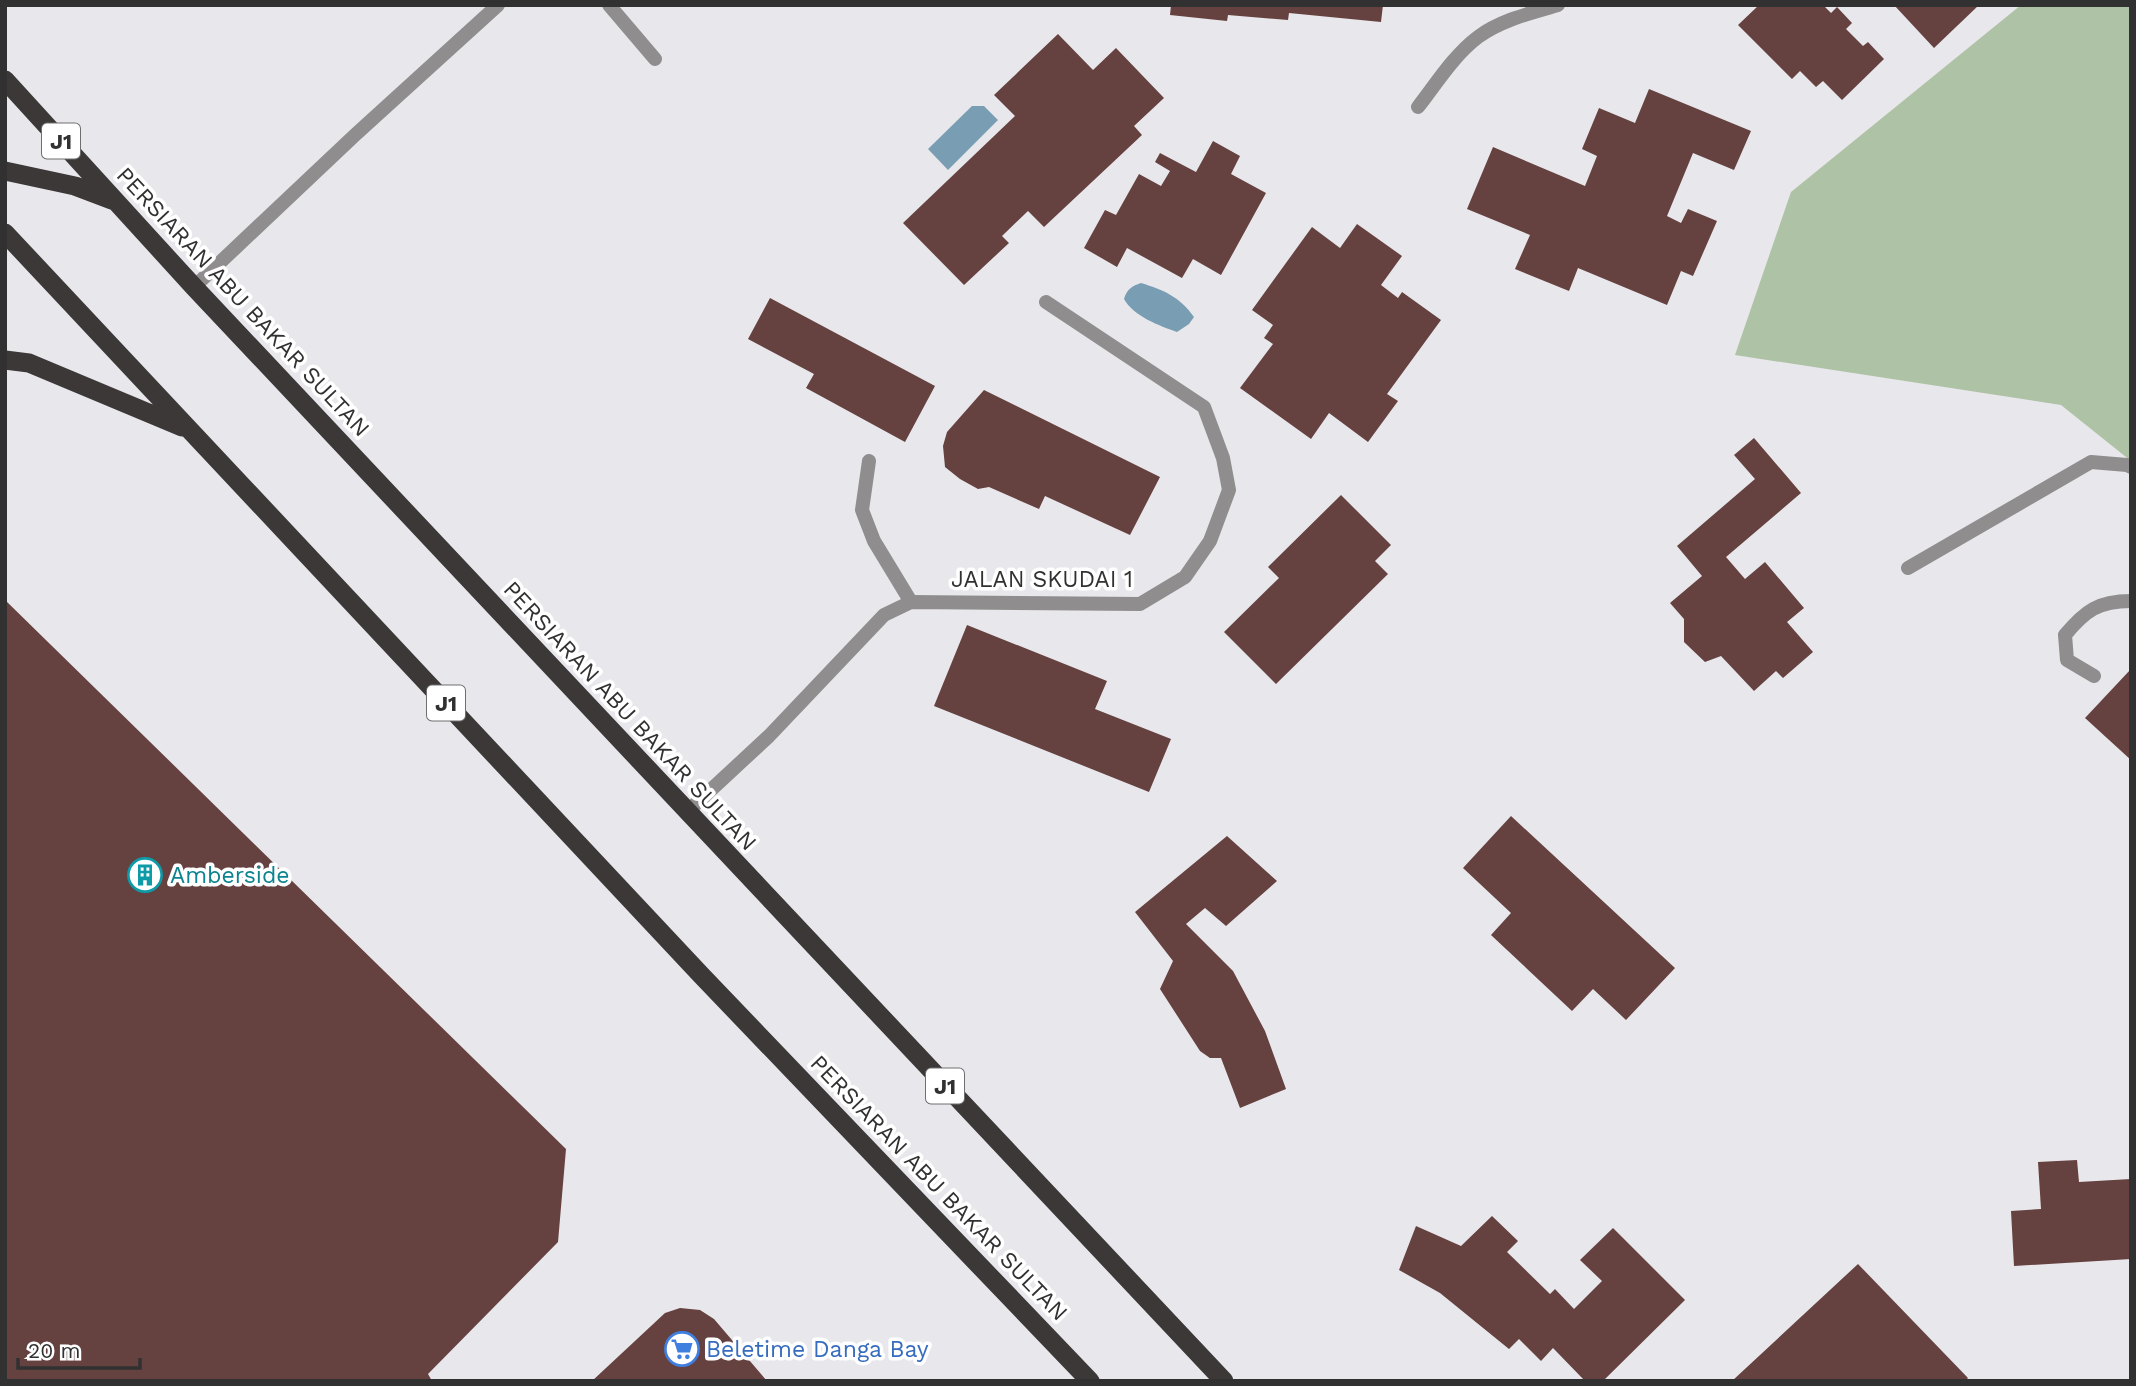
<svg xmlns="http://www.w3.org/2000/svg" width="2136" height="1386" font-family="'Work Sans',sans-serif">
	<style>
		.green { fill: #aec2a5 }
		.water { fill: #799db2 }
		.building { fill: #654140 }
		.lines { fill: none; stroke-linecap: round; stroke-linejoin: round }
		.service { stroke: #8f8d8d; stroke-width: 14 }
		.minor { stroke: #8f8d8d; stroke-width: 14 }
		.trunk { stroke: #3c3838; stroke-width: 19 }
		.labels { text-anchor: middle; dominant-baseline: central; stroke-width: 7; stroke-linejoin: round; paint-order: stroke }
		.shield { fill: #fff; stroke: #6f6f70; stroke-width: 2 }
		.shield-label { font-size: 21px; font-weight: bold; fill: #313132 }
		.street-label { font-size: 23px; fill: #313132; stroke: #fff }
		.culture-label { font-size: 23px; fill: #0d838f; stroke: #fff; text-anchor: start }
		.shop-label { font-size: 23px; fill: #366cbe; stroke: #fff; text-anchor: start }
	</style>
	<rect width="100%" height="100%" fill="#e8e7eb"/>
	<path class="green" d="M2021,5H2131V461L2061,405L1735,355L1791,192Z"/>
	<path class="water" d="M972,106H984L998,120L948,170L928,149Z
		M1141,283C1164,290 1180,297 1194,317L1189,324L1177,332C1160,326 1133,316 1124,299C1127,289 1132,286 1141,283Z"/>
	<path class="building" d="M1171,5H1383L1381,22L1289,13L1288,20L1228,15L1227,21L1170,15Z
		M1759,5H1823L1831,13L1837,7L1852,23L1846,29L1863,46L1868,42L1884,59L1842,100L1823,81L1816,87L1800,71L1792,79L1738,25Z
		M1894,5H1979L1934,48Z
		M1058,34L1093,70L1116,48L1164,98L1134,126L1142,135L1044,227L1028,211L1002,236L1009,243L964,285L903,223L1015,116L994,95Z
		M1649,89L1751,131L1734,170L1693,153L1667,216L1681,223L1688,209L1717,221L1693,276L1681,271L1667,305L1578,268L1569,291L1515,269L1530,235L1467,209L1493,147L1585,186L1597,156L1582,149L1599,108L1635,123Z
		M1213,141L1240,156L1231,174L1266,193L1221,275L1193,259L1182,278L1127,248L1117,267L1084,248L1105,210L1116,215L1139,174L1161,186L1170,171L1155,162L1160,153L1196,172Z
		M1357,224L1402,256L1381,285L1398,298L1402,292L1441,320L1387,394L1398,401L1368,442L1329,413L1311,439L1240,388L1273,344L1264,338L1273,325L1252,310L1312,227L1340,248Z
		M770,298L935,386L905,442L806,388L814,374L748,339Z
		M984,390L1160,477L1130,535L1045,496L1039,509L989,487L978,489L960,479L945,467L943,446L947,432Z
		M1754,438L1801,493L1726,557L1745,579L1765,562L1804,608L1787,622L1813,652L1783,678L1776,671L1754,691L1721,656L1705,662L1684,642V619L1670,603L1702,576L1677,546L1755,479L1734,455Z
		M1341,495L1391,545L1375,561L1388,574L1276,684L1224,632L1279,578L1268,567Z
		M5,600L566,1149L558,1242L428,1374L432,1381H5Z
		M967,625L1107,681L1095,709L1171,739L1149,792L934,706Z
		M2131,669V760L2085,718Z
		M1511,816L1675,968L1626,1020L1593,989L1572,1011L1491,935L1511,913L1463,868Z
		M1227,836L1277,881L1226,926L1205,908L1186,924L1233,971L1265,1031L1286,1089L1240,1108L1221,1058H1210L1200,1051L1160,989L1173,961L1135,912Z
		M2077,1160L2079,1182L2131,1179V1259L2014,1266L2011,1211L2041,1209L2038,1162Z
		M1492,1216L1518,1241L1507,1252L1550,1294L1555,1289L1574,1309L1602,1281L1580,1260L1613,1228L1685,1300L1603,1381H1585L1553,1348L1541,1361L1519,1339L1509,1349L1440,1293L1399,1270L1416,1226L1461,1246Z
		M1858,1264L1968,1378L1965,1381H1732Z
		M680,1308L700,1310L714,1319L767,1381H592L665,1313Z"/>
	<g class="lines">
		<path class="service" d="M609,5L655,59
			M194,287L355,135L498,5
			M869,461L862,510L874,541L911,602
			M2094,676L2067,660L2065,635C2085,611 2098,601 2131,601"/>
		<path class="minor" d="M1418,107C1436,84 1454,55 1478,37C1501,20 1531,13 1558,5
			M1908,568L2091,462L2127,465L2131,467
			M687,812L769,736L884,615L911,602L1140,604L1185,577L1210,541L1229,490L1223,458L1204,407L1046,302"/>
		<path class="trunk" d="M5,80L194,287L1224,1381
			M5,171L75,186L112,200
			M5,233L702,976L1090,1381
			M5,360L29,363L182,427"/>
	</g>
	<defs>
		<g id="building-ring" transform="scale(1.75)"><circle r="9.5" fill="#fff" stroke="#0f9aa8" stroke-width="1.5"/><path d="M-4-6H4V6H1V3H-1V6H-4ZM-2.5-4.3h1.7v1.8h-1.7ZM.8-4.3h1.7v1.8H.8ZM-2.5-1h1.7V.8h-1.7ZM.8-1h1.7V.8H.8Z" fill="#0f9aa8"/></g>
		<g id="supermarket-ring" transform="scale(1.75)"><circle r="9.5" fill="#fff" stroke="#3f7fe0" stroke-width="1.5"/><path d="M-6-5.5h2.5l.6 2H6L4.5 2H-2.5L-4.4-4H-6ZM-1.5 3.2a1.3 1.3 0 1 0 .1 0ZM3 3.2a1.3 1.3 0 1 0 .1 0Z" fill="#3f7fe0"/></g>
	</defs>
	<g fill-rule="evenodd">
		<use href="#building-ring" x="145" y="875"/>
		<use href="#supermarket-ring" x="682" y="1349"/>
	</g>
	<g class="labels">
		<g class="shield">
			<rect x="42" y="123.5" width="38" height="35" rx="5"/>
			<rect x="427" y="685.5" width="38" height="35" rx="5"/>
			<rect x="926" y="1068.5" width="38" height="35" rx="5"/>
		</g>
		<g class="shield-label">
			<text x="61" y="141">J1</text>
			<text x="446" y="703">J1</text>
			<text x="945" y="1086">J1</text>
		</g>
		<g class="street-label">
			<text transform="translate(243 302) rotate(47)">PERSIARAN ABU BAKAR SULTAN</text>
			<text x="1042" y="579">JALAN SKUDAI 1</text>
			<text transform="translate(630 716) rotate(47)">PERSIARAN ABU BAKAR SULTAN</text>
			<text transform="translate(939 1188) rotate(46)">PERSIARAN ABU BAKAR SULTAN</text>
		</g>
		<g class="culture-label">
			<text x="170" y="875">Amberside</text>
		</g>
		<g class="shop-label">
			<text x="706" y="1349">Beletime Danga Bay</text>
		</g>
	</g>
	<rect width="2136" height="1386" fill="none" stroke="#313132" stroke-width="14"/>
	<path d="M18 1358v10h122v-10" fill="none" stroke="#313132" stroke-width="3.5"/>
	<text x="28" y="1358" font-size="21" fill="#313132" stroke="#ffffff" stroke-width="5" paint-order="stroke">20 m</text>
</svg>
